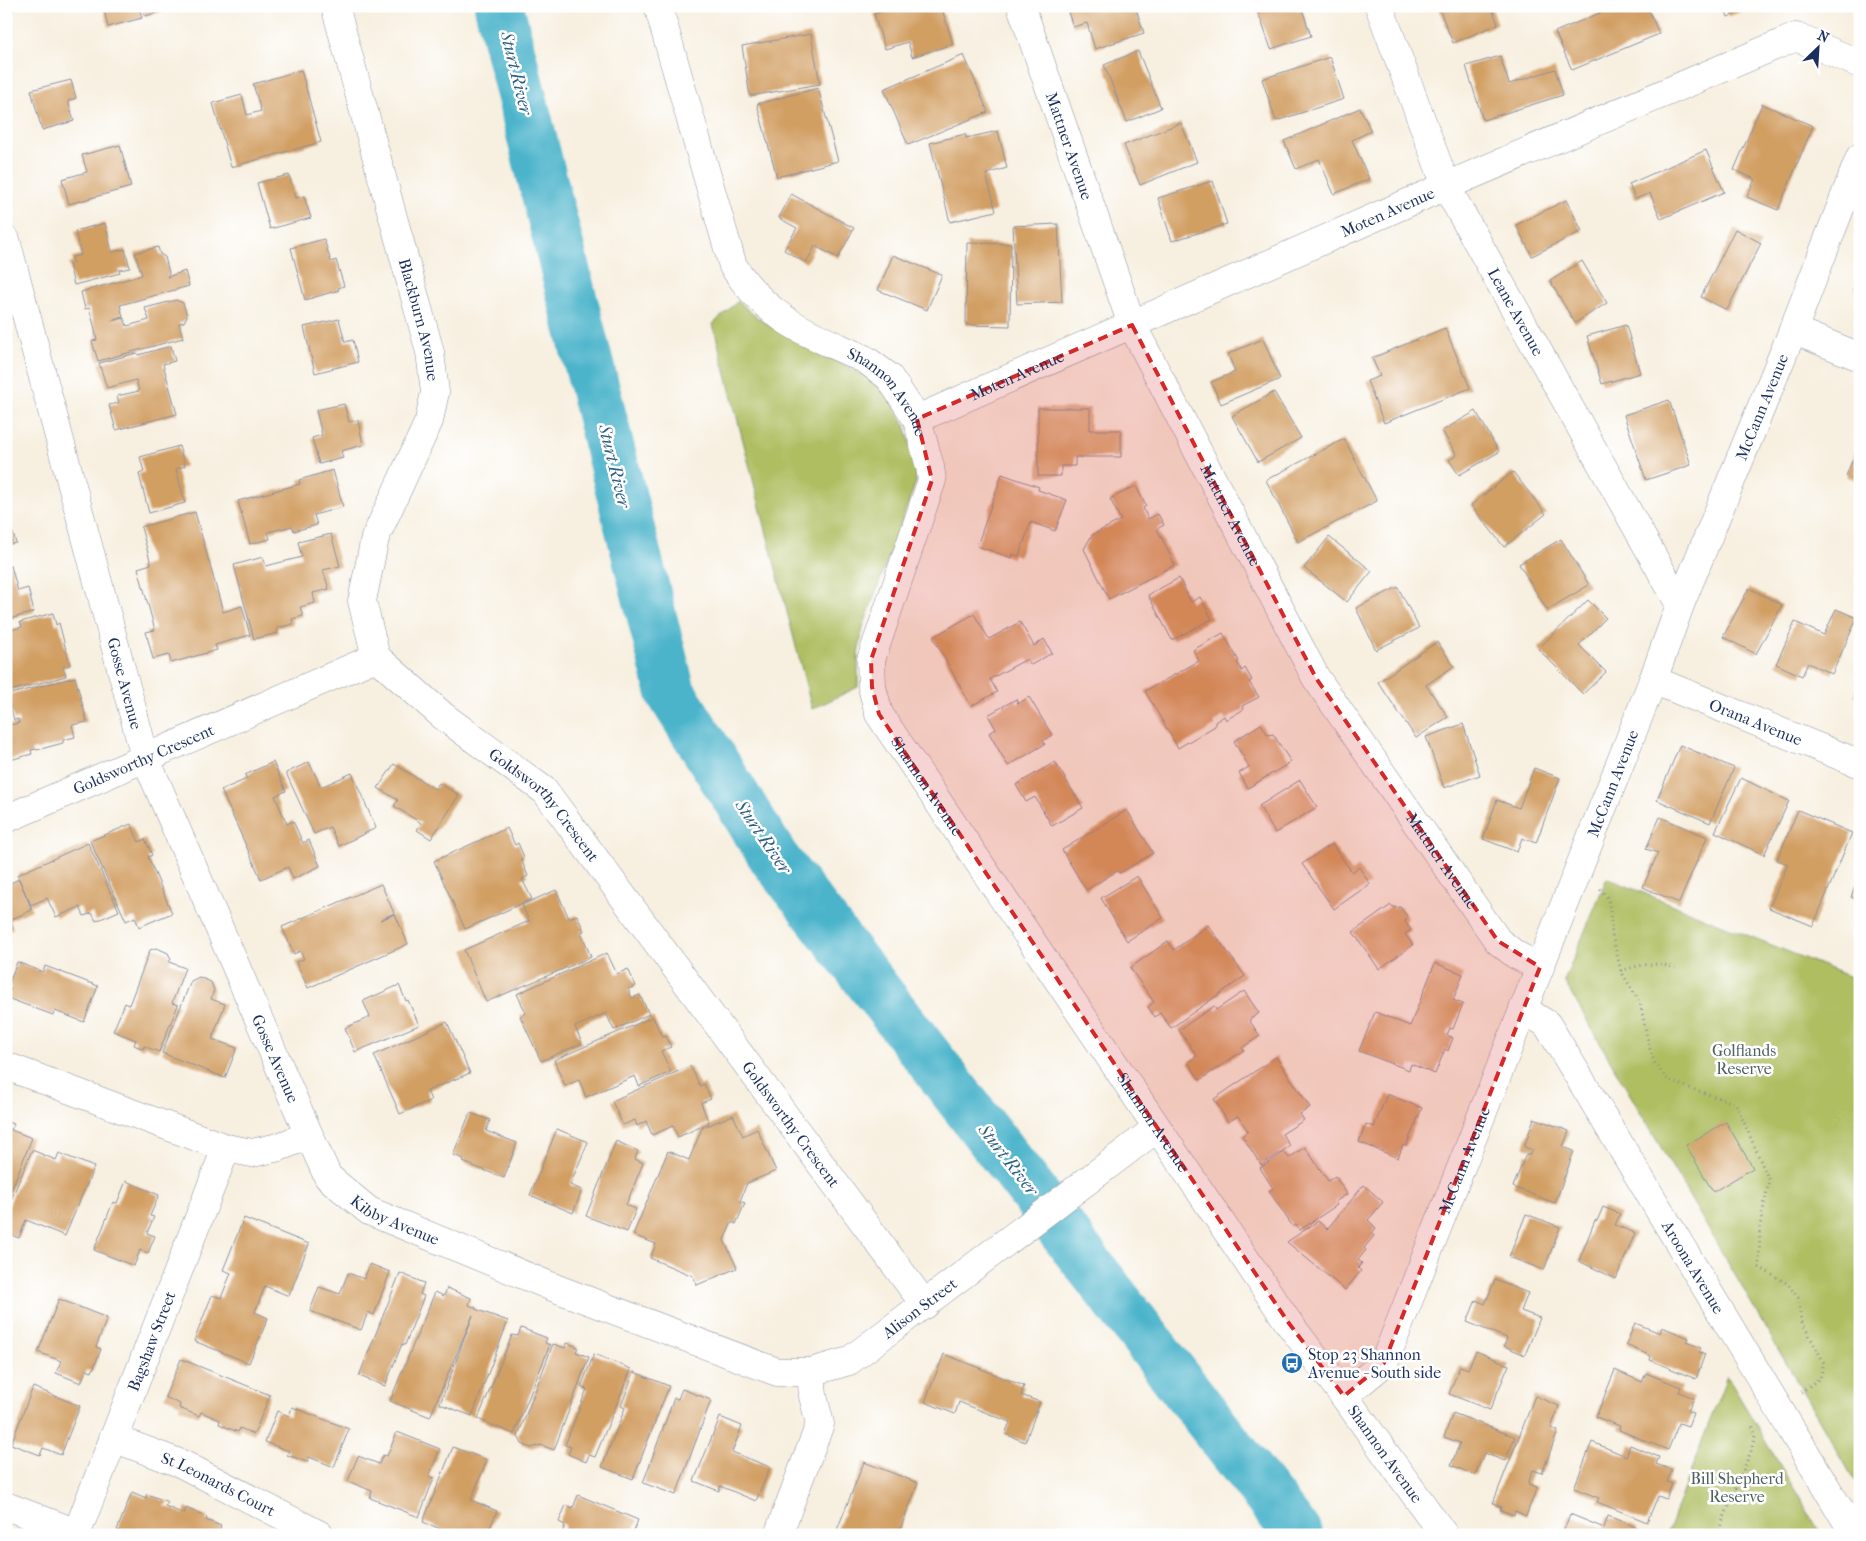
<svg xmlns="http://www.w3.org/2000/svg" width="1866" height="1541" font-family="'IM FELL French Canon',serif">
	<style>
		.green { fill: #aebe60; stroke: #64765f }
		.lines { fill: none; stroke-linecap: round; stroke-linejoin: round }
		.river { stroke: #4cb4cb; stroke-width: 50 }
		.building { fill: #d29f64 }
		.minor-casing { stroke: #898f9e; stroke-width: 29 }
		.path { stroke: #898f9e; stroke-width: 3; stroke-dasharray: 1 4; stroke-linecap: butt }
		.minor { stroke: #fff; stroke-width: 28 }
		.marked { fill: #d62828; fill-opacity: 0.2; stroke: #d62828; stroke-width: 4; stroke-dasharray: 10 6; stroke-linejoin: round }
		.labels { text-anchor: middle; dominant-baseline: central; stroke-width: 5; stroke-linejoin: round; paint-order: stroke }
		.street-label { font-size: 16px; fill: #1b2f5e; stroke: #fff }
		.park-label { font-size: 16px; fill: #4e615f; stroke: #fff }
		.poi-label { font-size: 16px; fill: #1b2f5e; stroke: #fff; text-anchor: start }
		.water-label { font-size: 18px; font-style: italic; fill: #2c5e84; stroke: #fff }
	</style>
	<rect width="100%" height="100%" fill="#fff"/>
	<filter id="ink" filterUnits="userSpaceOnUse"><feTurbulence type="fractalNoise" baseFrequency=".02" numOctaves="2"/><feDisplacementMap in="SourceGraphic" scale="10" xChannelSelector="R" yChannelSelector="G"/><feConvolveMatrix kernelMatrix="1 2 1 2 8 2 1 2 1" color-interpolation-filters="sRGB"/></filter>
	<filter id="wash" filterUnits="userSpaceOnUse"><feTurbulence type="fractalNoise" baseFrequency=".0096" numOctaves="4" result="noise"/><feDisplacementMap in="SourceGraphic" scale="20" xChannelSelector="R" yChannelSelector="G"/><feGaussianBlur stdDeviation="1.12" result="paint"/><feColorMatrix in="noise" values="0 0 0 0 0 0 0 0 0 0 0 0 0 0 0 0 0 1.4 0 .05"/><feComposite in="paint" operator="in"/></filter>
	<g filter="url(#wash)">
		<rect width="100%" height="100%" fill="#f7efdf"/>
		<path class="green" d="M738,301L755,316L777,330L866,376L888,395L905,425L914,456L916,482L863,627L858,655V687L812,709L713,324Z
			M1607,878L1860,981V1490L1564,981Z
			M1727,1376L1821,1534L1666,1535Z"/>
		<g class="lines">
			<path class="river" d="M499,6L671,693L774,858L1298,1535"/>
		</g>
		<g id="blocks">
			<path class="building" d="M6,6H13L14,10L6,11Z
				M103,6H139L142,18L108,27Z
				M142,6H197V7L186,10L179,7L145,16Z
				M898,6H941L953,44L912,57L908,42L885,49L874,14Z
				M1066,6H1135L1144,33L1095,49L1087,23L1073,27Z
				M1256,6H1301L1311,36L1271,49Z
				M1438,6H1491L1498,24L1453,43Z
				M1616,6H1647L1659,34L1572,70L1555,32Z
				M1719,6H1754L1728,17L1725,9Z
				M811,34L820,84L750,96L742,46Z
				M1138,51L1161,108L1127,122L1104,65Z
				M964,55L988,112L908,145L884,89Z
				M1500,56L1509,84L1555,69L1563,95L1483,120L1466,66Z
				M1330,57L1344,99L1276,121L1262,79Z
				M301,70L321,142L231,167L213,103L242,95L247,115L261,111L253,84Z
				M71,80L76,98L68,101L74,121L42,130L31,90Z
				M818,88L838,161L777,177L757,104Z
				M1762,104L1813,126L1778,210L1747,197L1755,179L1734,170Z
				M1360,108L1371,131L1352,140L1369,179L1334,194L1319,159L1296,169L1284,141Z
				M1181,123L1197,162L1140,185L1124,145Z
				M998,131L1007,168L986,174L996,211L950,222L930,143L965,134L966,138Z
				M120,145L131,187L69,204L62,179L87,172L82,155Z
				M1706,150L1724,192L1661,219L1650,193L1635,199L1629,184Z
				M289,175L296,198L304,196L311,218L270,229L257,183Z
				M1213,181L1227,224L1172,241L1158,198Z
				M791,194L854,228L838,258L815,246L806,263L784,250L797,228L779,218Z
				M1566,200L1582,231L1532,256L1516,225Z
				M105,223L112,252L125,249L130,268L119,270L120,273L74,285L69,264L73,263L72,257L81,255L75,231Z
				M1058,224L1062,302L1017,304L1013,226Z
				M1735,229L1761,243L1727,310L1701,297Z
				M324,239L331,262L336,260L344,286L338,288L339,290L305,300L291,248Z
				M967,243L1011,244L1010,326L966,325Z
				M158,247L160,254L165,257L169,273L167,277L185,271L189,286L120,305L123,317L111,321L124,318L127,326L149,320L145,308L176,300L183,303L187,316L184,322L179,323L183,338L98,361L92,341L97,340L94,325L89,308L85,309L81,292L142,275L135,253Z
				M893,255L942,275L927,310L878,290Z
				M1582,261L1607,303L1575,323L1550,281Z
				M1860,278V291L1855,288Z
				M339,319L345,342L353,340L358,362L315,373L304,327Z
				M1626,325L1640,373L1602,384L1587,336Z
				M1445,328L1470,388L1384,423L1367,381L1380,376L1372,358Z
				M1263,339L1280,379L1221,404L1211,382L1235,372L1228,354Z
				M171,346L175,361L163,364L177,414L116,430L109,405L119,403L117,396L139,391L136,380L107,388L99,363L137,353L138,355Z
				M1274,392L1301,438L1258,462L1232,416Z
				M1669,400L1691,465L1646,480L1624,415Z
				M344,404L349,422L358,420L363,445L341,451L343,458L319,464L312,438L322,435L316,410Z
				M1038,408H1090V430H1121V457H1075V466H1061V476H1038Z
				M1476,411L1499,452L1459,475L1449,460L1457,455L1442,431Z
				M1344,439L1377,501L1298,542L1266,480Z
				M1860,442V482L1846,476Z
				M179,446L185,466L176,469L185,503L149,513L139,474L144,472L140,457Z
				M333,470L343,507L314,515L317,525L294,531L292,526L268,532L270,539L250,544L238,501L300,484L299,480Z
				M1513,472L1546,514L1504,547L1471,505Z
				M1002,474L1039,487L1038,490L1067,500L1055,531L1031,522L1019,556L1013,554L1012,558L977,546Z
				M1136,486L1146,506L1143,508L1148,519L1158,514L1164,525L1157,529L1175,565L1109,599L1084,549L1092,535L1121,520L1110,499Z
				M6,512L16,543L6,545Z
				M195,512L223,612L242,606L250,635L215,645L217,650L171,663L169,655L153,659L146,632L155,630L138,568L151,564L141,527Z
				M331,534L340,566L323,570L329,589L313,593L315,603L300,607L303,616L292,619L293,624L277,628L278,633L254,639L234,565L263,557L266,566L302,557L298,542Z
				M1329,537L1372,571L1347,602L1304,568Z
				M1561,539L1589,585L1547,610L1519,564Z
				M11,566L18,591L28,588L34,612L6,620V567Z
				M1179,578L1191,602L1200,597L1212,619L1172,640L1148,595Z
				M1398,587L1419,628L1376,650L1356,608Z
				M1749,588L1782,605L1756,654L1723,637Z
				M1588,600L1606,618L1579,645L1606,672L1583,694L1538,649Z
				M1836,609L1857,618L1832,674L1808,663L1802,676L1776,664L1795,622L1824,635Z
				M53,613L56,625L59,623L70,665L63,667L66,676L6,692V631L22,627L20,622Z
				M974,614L989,639L1020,622L1034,646L1044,639L1052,653L1031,665L1027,659L990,679L997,692L971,706L933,637Z
				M1223,633L1239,661L1237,662L1242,671L1245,668L1252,680L1249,682L1259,697L1242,706L1244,709L1226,720L1224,716L1215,722V726L1178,748L1145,691L1199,661L1193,650Z
				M1437,642L1454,666L1426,685L1448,717L1416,738L1378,682Z
				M75,677L87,722L72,725L75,737L63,740V743L37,750L36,749L31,750L32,754L6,761V726L19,723L18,719L14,720L7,695Z
				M1860,684V698L1854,695Z
				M1029,697L1052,735L1043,741L1045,744L1008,766L989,733L996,729L988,715L1016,699L1018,704Z
				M1261,724L1268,735L1273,734L1291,762L1248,788L1239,773L1249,767L1234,741Z
				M1463,724L1480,775L1444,788L1426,737Z
				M1680,745L1734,768L1710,823L1657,800Z
				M273,762L286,791L275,796L287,824L293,821L303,843L309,840L320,866L293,879L288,867L261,879L221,790L247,779L245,775Z
				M309,762L321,787L352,773L376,828L339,846L330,827L314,834L286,773Z
				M1055,762L1083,808L1052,826L1035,797L1026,802L1016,785Z
				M394,764L435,789L439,783L459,795L431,839L417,830L421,823L394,806L398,800L378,788Z
				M1534,768L1560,778L1536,843L1522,838L1517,852L1483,839L1497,800L1519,808Z
				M1741,778L1789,801L1764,855L1715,832Z
				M1300,780L1317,807L1275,833L1259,806Z
				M1127,810L1153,853L1120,873L1117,871L1086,890L1062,850Z
				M1798,810L1852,833L1813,926L1769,908L1788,864L1777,860Z
				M1660,817L1707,837L1679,903L1643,887L1658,853L1646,849Z
				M131,824L139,842L145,839L152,855L148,857L172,913L139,927L135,917L126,921L90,841Z
				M507,828L515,845L518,843L524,857L521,859L528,876L522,879L532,899L465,929L434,861Z
				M88,843L119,911L96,921L92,913L84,916L80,907L56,917L47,898L31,905L17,875Z
				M1332,844L1352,872L1359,867L1370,884L1334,909L1302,864Z
				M1860,874V901L1851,897Z
				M1137,876L1163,918L1127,941L1101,898Z
				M19,879L32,910L10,920L13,929L6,932V885Z
				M381,884L394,913L380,920L395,914L408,944L308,988L296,962L304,959L300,951L294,954L282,927Z
				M556,890L569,918L577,915L584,931L581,932L591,957L486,1002L464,950L529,921L522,905Z
				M1391,905L1394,908L1400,907L1407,916L1405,922L1411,930L1405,934L1413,945L1379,969L1353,932Z
				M1208,925L1245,976L1171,1028L1160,1013L1155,1017L1148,1007L1154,1002L1130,968L1168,941L1174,950Z
				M157,948L168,953L171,959L169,962L185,968L172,1003L178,1005L159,1052L144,1046L143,1049L134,1045L136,1040L113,1031L125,1003L129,1005L150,950Z
				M607,953L617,974L628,969L636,986L628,989L632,998L640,995L649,1014L614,1030L606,1013L575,1027L582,1043L541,1061L520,1016L526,1013L517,994Z
				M17,962L43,972L45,966L98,986L84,1022L55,1011L53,1015L7,998L11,988L8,986Z
				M1435,963L1463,974L1453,1000L1463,1004L1453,1029L1450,1028L1447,1035L1453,1038L1448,1051L1445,1049L1435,1074L1411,1064L1409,1070L1359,1051L1375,1012L1410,1026Z
				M199,977L211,982L214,990L211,999L225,1004L212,1039L237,1048L225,1078L162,1053L191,981Z
				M399,985L406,1001L408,1000L419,1025L355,1052L345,1028L370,1017L363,1001Z
				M1244,991L1259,1013L1249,1020L1260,1036L1242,1048L1244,1050L1200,1080L1188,1062L1197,1056L1179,1030L1214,1006L1216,1010Z
				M653,1017L662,1037L666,1036L671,1047L661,1051L671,1072L639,1086L635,1076L586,1097L579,1080L565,1086L554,1060Z
				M447,1022L470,1073L427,1091L431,1100L400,1114L374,1055Z
				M1276,1057L1310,1107L1300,1114L1304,1120L1282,1134L1290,1146L1261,1165L1242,1136L1248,1131L1238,1116L1228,1122L1214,1099Z
				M690,1066L700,1086L704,1084L711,1099L701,1103L709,1123L678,1137L673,1126L652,1135L646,1121L637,1126L635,1120L623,1125L612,1101Z
				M1387,1094L1422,1108L1406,1146L1403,1145L1398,1158L1359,1142L1366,1124L1374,1127Z
				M470,1113L490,1120L486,1131L517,1143L504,1178L463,1162L464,1159L453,1155Z
				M733,1115L743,1136L757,1129L776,1171L747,1183L740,1201L745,1203L736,1224L732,1222L724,1240L737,1268L697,1285L693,1276L650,1258L656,1244L633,1235L668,1151L689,1160L702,1128Z
				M1534,1118L1569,1131L1563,1147L1574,1151L1555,1203L1513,1187L1526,1154L1530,1155L1533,1150L1524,1147Z
				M6,1122L14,1124L11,1130L32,1138L6,1203Z
				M1726,1122L1753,1168L1713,1192L1686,1145Z
				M557,1129L588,1142L570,1185L582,1190L573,1213L530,1195Z
				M616,1141L638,1151L635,1159L643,1163L626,1205L636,1209L627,1232L586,1216Z
				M1305,1147L1328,1181L1335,1176L1347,1194L1335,1202L1337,1205L1300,1230L1296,1225L1293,1227L1269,1191L1273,1188L1260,1168L1284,1152L1289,1158Z
				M32,1150L56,1160L59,1153L94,1167L65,1236L26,1220L19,1238L6,1233V1212Z
				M126,1181L159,1195L150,1216L154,1217L147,1233L155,1236L148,1253L140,1250L134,1266L94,1250L113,1202L117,1203Z
				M1364,1185L1383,1202L1368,1220L1376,1228L1372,1233L1374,1236L1364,1248L1366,1250L1358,1260L1362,1263L1358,1268L1361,1271L1345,1290L1287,1242L1318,1221L1327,1229Z
				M1603,1207L1620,1214L1615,1225L1635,1233L1616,1279L1579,1261L1595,1220L1597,1221Z
				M1526,1214L1560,1227L1544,1270L1509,1257Z
				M244,1218L309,1244L289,1296L265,1286L255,1312L268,1318L249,1363L194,1341L212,1295L221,1298L231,1273L223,1270Z
				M370,1264L390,1272L374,1315L368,1312L361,1330L310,1311L319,1287L340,1294L348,1273L364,1279Z
				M400,1273L424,1283L420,1294L424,1296L405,1345L402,1344L385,1386L359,1376Z
				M1495,1280L1528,1293L1521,1311L1540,1318L1525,1355L1504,1346L1507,1338L1467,1322L1476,1300L1485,1304Z
				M447,1288L471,1298L469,1305L476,1308L475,1309L508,1321L472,1416L440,1404L473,1315L430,1417L390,1401L435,1292L444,1296Z
				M59,1299L107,1318L96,1347L101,1349L92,1372L86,1370L81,1383L56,1373L61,1361L38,1352Z
				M1635,1323L1660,1333L1662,1327L1689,1338L1687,1342L1701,1348L1699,1352L1705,1354L1696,1379L1650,1360L1651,1356L1626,1345Z
				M521,1328L547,1338L545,1343L550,1345L514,1434L478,1419L512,1335L518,1336Z
				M567,1343L578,1347L576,1352L589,1357L554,1450L541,1445L531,1448L522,1444L518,1436L553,1344L565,1348Z
				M1476,1351L1509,1365L1490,1410L1449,1394L1460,1366L1468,1369Z
				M594,1354L631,1369L595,1457L589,1455L586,1462L568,1454L571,1447L565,1445L587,1389L581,1387Z
				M944,1354L1024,1386L1021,1395L1040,1402L1025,1442L1005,1434L1010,1422L959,1402L955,1414L925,1402Z
				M181,1359L270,1395L254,1434L240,1428L238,1432L219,1424L220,1420L201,1412L199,1416L179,1408L180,1404L165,1397Z
				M1615,1370L1642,1382L1646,1373L1681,1387L1679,1392L1694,1398L1688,1411L1693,1413L1688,1426L1679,1423L1668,1450L1619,1430L1620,1426L1596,1417Z
				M634,1372L669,1386L633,1479L602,1467L625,1408L621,1406Z
				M33,1387L80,1406L61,1455L43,1448L40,1455L11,1444Z
				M682,1389L711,1400L676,1495L643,1483L674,1398L678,1399Z
				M1535,1396L1559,1406L1551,1428L1558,1431L1542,1473L1533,1470L1528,1484L1537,1487L1526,1516L1515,1511L1514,1515L1500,1510L1501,1507L1493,1503Z
				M292,1407L349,1429L334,1467L309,1457L307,1462L287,1455L289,1451L265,1442L277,1411L289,1416Z
				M1453,1413L1515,1437L1505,1461L1484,1453L1475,1475L1451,1465L1460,1443L1444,1437Z
				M720,1417L742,1426L732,1452L770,1467L756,1501L720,1486L719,1491L694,1481Z
				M397,1432L440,1449L429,1476L434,1478L419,1517L370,1498L372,1491L348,1481L358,1456L379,1464L383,1455L387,1456Z
				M1592,1442L1626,1456L1630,1445L1659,1457L1656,1464L1672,1470L1667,1482L1672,1484L1666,1499L1658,1496L1647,1522L1597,1502L1599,1498L1574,1488Z
				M453,1447L487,1460L471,1500L497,1511L487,1535H471L459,1530L456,1535L423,1522Z
				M864,1462L918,1483L898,1535H835Z
				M132,1492L146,1498L147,1494L168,1502L165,1506L184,1514L186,1508L207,1517L206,1520L221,1526L218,1535H129L117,1530Z
				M578,1495L638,1520L632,1535H621L615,1532L614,1535H562L565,1525L559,1522L566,1505L573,1508Z
				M1570,1514L1604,1528L1608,1516L1638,1528L1636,1535H1562Z"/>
		</g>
	</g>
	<g filter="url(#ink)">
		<use href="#blocks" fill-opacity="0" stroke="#898f9e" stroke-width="1"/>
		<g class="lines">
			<g class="minor-casing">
				<g id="minor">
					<path id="s1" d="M335,6L430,352L435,392L429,421L375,538L362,601L376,657"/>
					<path id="s2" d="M658,6L733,266C770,322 809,333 866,360L889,377L917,419L930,467L932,480L871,660L872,687L879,714L1288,1322L1344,1396L1444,1535"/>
					<path id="s3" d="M1021,6L1132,325L1316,678L1498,941L1516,955L1540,967"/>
					<path id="s4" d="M1379,6L1446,186L1680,605"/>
					<path id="s5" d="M6,240L145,757L309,1135"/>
					<path d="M1793,330L1860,357"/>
					<path id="s6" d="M917,419L1446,186L1796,37L1860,64"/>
					<path id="s7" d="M376,657L443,716L545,791L925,1305"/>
					<path id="s8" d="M1653,680L1860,764"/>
					<path id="s9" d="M6,819L376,657"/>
					<path id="s10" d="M1523,1009L1547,1024L1855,1535"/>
					<path id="s11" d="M6,1066L226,1148L252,1153L279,1147L309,1135L328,1177L369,1211L555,1288L777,1372H811L849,1361L1157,1128"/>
					<path id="s12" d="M1344,1396L1384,1363L1653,680L1680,605L1793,330L1860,157"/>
					<path id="s13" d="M113,1438L182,1464L320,1535"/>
					<path d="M6,1506L77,1533"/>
					<path id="s14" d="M76,1535L226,1148"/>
					<path d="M778,1535L820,1424L813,1396L811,1372"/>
				</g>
			</g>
			<path class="path" d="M1600,889L1608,898L1610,910L1612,935L1621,971L1640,1003L1650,1050L1655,1064L1666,1078L1678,1084L1736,1104L1769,1180L1760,1226L1759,1267L1788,1284L1798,1298L1801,1320L1824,1363L1820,1378L1801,1392
				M1621,971C1639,965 1656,961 1675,968
				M1717,1535L1751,1451L1755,1436L1752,1424"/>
			<use href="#minor" class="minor"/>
		</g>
	</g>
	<path class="marked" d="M1132,325L1316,678L1498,941L1540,967L1384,1363L1344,1396L1288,1322L879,714L872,687L871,660L932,480L917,419Z"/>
	<defs>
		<g id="bus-disc" transform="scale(1.125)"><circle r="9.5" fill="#1f6fb2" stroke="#fff"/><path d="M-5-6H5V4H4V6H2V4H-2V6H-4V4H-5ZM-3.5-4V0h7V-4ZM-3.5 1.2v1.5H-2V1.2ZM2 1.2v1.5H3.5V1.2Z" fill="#fff"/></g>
	</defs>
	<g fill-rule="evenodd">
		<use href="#bus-disc" x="1292" y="1363"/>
	</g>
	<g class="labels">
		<g class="street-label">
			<text stroke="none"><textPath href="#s3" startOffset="148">Mattner Avenue</textPath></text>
			<text stroke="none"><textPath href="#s6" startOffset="514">Moten Avenue</textPath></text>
			<text stroke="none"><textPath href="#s4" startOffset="336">Leane Avenue</textPath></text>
			<text stroke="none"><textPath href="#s1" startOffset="325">Blackburn Avenue</textPath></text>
			<text stroke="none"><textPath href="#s6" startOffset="109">Moten Avenue</textPath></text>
			<text stroke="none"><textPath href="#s2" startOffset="475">Shannon Avenue</textPath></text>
			<text stroke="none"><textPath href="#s12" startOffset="1080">McCann Avenue</textPath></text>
			<text stroke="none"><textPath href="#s3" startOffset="552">Mattner Avenue</textPath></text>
			<text stroke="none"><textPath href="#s5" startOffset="459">Gosse Avenue</textPath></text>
			<text stroke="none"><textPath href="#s8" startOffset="111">Orana Avenue</textPath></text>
			<text stroke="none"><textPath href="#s9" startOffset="150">Goldsworthy Crescent</textPath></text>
			<text stroke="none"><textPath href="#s12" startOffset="675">McCann Avenue</textPath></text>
			<text stroke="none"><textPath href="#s2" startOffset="910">Shannon Avenue</textPath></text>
			<text stroke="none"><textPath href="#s7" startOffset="225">Goldsworthy Crescent</textPath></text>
			<text stroke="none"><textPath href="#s3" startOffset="958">Mattner Avenue</textPath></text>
			<text stroke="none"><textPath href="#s5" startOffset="864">Gosse Avenue</textPath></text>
			<text stroke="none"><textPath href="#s2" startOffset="1315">Shannon Avenue</textPath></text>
			<text stroke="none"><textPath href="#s7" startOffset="630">Goldsworthy Crescent</textPath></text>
			<text stroke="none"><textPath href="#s12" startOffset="270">McCann Avenue</textPath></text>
			<text stroke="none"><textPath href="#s11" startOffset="448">Kibby Avenue</textPath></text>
			<text stroke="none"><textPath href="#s10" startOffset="312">Aroona Avenue</textPath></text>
			<text stroke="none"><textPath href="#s11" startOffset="1021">Alison Street</textPath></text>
			<text stroke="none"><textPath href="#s14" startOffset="208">Bagshaw Street</textPath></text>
			<text stroke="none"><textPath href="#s2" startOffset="1720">Shannon Avenue</textPath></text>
			<text stroke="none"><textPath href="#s13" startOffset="115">St Leonards Court</textPath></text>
		</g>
		<g class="park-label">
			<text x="1744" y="1050">Golflands<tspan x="1744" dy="18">Reserve</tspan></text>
			<text x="1737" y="1478">Bill Shepherd<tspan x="1737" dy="18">Reserve</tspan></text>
		</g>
		<g class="poi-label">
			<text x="1308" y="1354">Stop 23 Shannon<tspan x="1308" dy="18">Avenue - South side</tspan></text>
		</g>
		<g class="water-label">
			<text transform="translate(516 73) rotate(76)">Sturt River</text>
			<text transform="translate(614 466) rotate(76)">Sturt River</text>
			<text transform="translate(763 837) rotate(56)">Sturt River</text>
			<text transform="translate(1008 1160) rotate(52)">Sturt River</text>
		</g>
	</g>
	<rect width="1866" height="1541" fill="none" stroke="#fff" stroke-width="25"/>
	<g transform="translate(1818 48) rotate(25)" stroke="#ffffff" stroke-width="4" paint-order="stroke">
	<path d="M0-4L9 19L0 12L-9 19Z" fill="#1b2f5e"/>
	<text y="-8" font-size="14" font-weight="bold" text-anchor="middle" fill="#1b2f5e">N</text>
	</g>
</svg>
